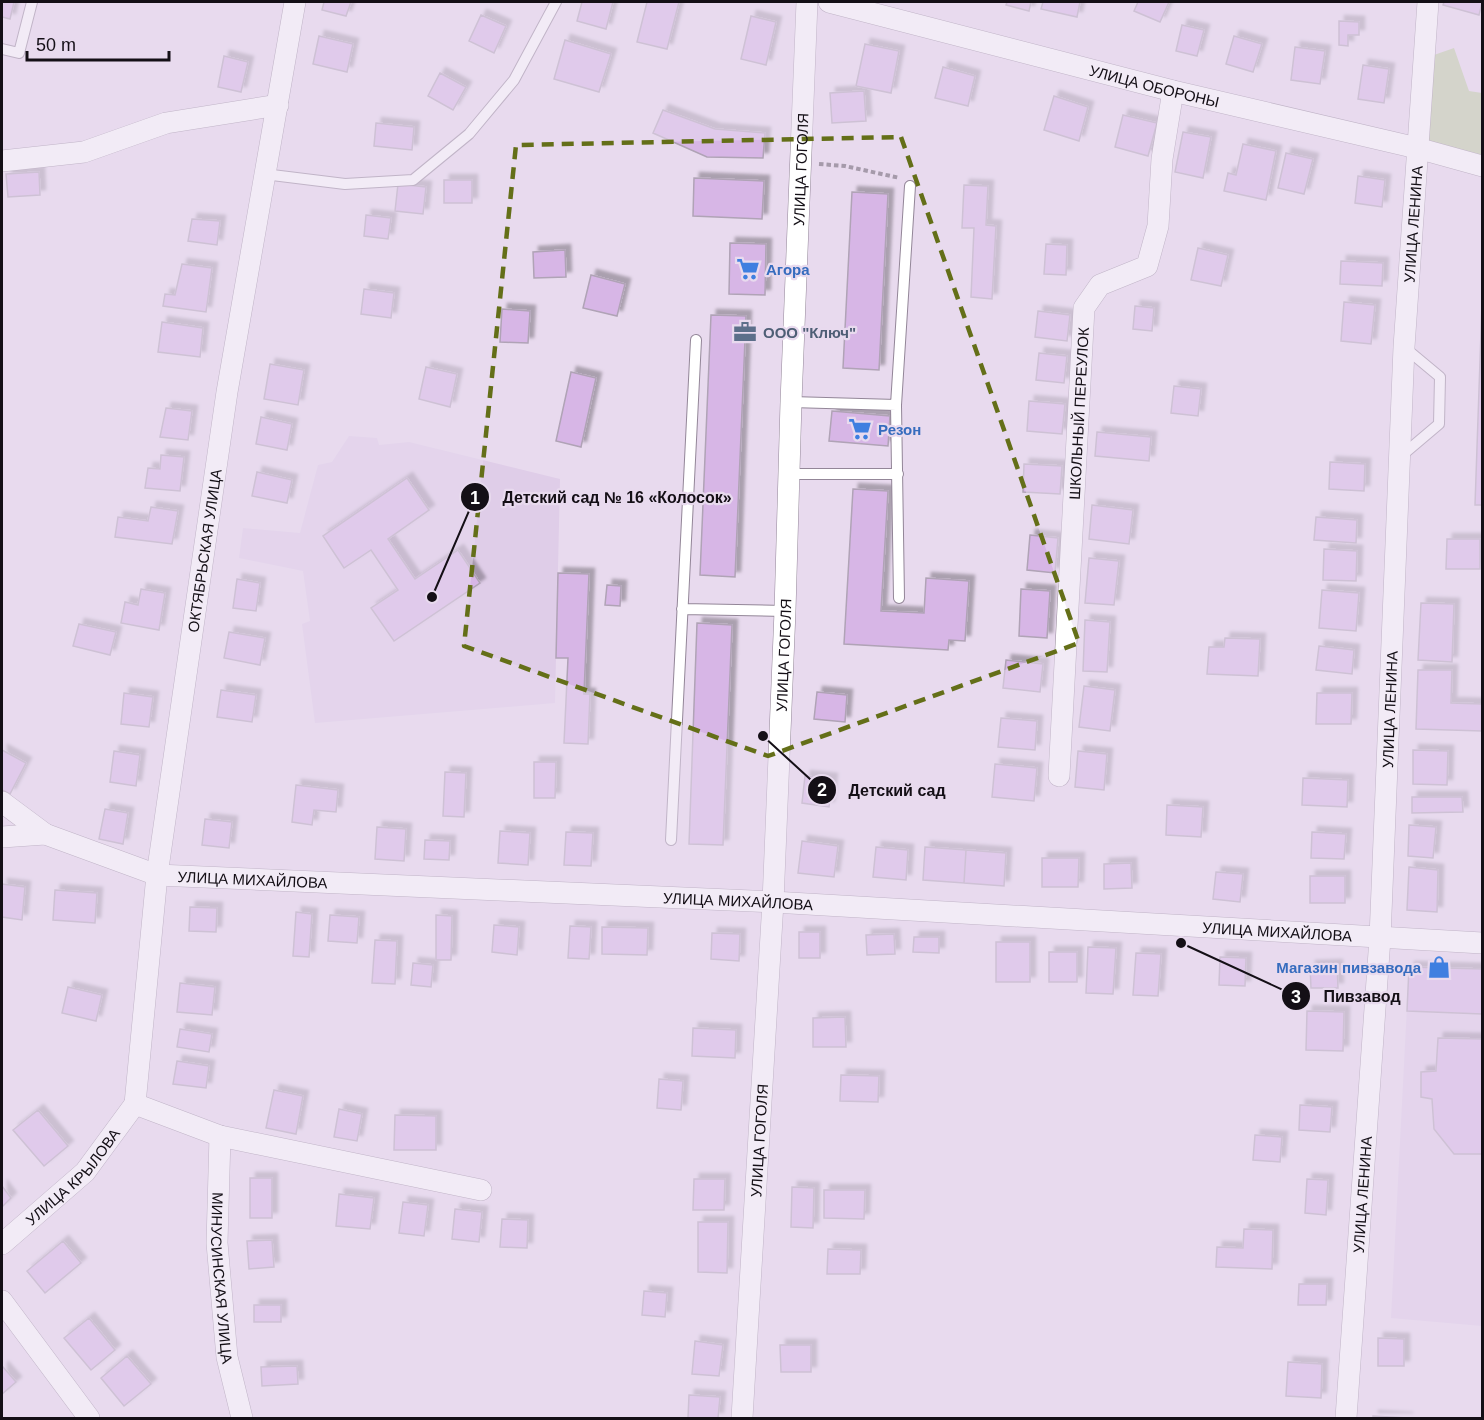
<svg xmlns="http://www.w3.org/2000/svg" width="1484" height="1420" font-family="Helvetica,sans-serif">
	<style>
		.built { fill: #dfcde8 }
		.green { fill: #bccd9f }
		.building { fill: #d7b6e6; stroke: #b0a3b6; stroke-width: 1.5; filter: url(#shadow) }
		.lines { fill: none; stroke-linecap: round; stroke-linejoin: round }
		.lane-casing { stroke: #938698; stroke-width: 12 }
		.street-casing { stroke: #938698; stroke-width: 22 }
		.path { stroke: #a59aaa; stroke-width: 4; stroke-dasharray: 4.5 3; stroke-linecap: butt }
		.lane { stroke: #fff; stroke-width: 10 }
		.street { stroke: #fff; stroke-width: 21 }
		.marked { fill: none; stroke: #646f18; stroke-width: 4.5; stroke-dasharray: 12 8; stroke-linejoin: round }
		.labels { text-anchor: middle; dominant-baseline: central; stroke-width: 4.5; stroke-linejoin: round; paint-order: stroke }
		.street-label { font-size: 15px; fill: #140f16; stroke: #e8daee }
		.shop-label { font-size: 15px; font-weight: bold; fill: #366cbe; stroke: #e8daee; text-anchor: start }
		.service-label { font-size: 15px; font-weight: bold; fill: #4e5e75; stroke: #e8daee; text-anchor: start }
		.leader { fill: none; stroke: #140f16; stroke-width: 2 }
		.callout-dot { fill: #140f16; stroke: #e8daee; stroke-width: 2 }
		.mark-label { font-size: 18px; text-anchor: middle; font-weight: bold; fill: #fff }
		.callout-label { font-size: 16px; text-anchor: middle; font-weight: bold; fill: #140f16; stroke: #e8daee; stroke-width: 4.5; stroke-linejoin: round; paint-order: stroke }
	</style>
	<defs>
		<filter id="shadow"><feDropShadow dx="5.5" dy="-5.5" stdDeviation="1.5" flood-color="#0004"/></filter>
	</defs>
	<rect width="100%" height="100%" fill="#e8daee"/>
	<path class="built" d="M349,436L377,438L379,445L409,442L560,479L555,703L315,723L302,624L310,621L303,571L239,558L243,528L300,533L318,465L332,462Z
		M1409,967L1482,969V1326L1391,1318Z"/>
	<path class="green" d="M1454,48L1469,91L1482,93V155L1425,140L1434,55Z"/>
	<path class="building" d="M2,2H14L10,19L2,17Z
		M324,2H351L346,16L322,10Z
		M582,2H613L606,29L577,21Z
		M647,2H679L667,49L637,42Z
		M1007,2H1031L1029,11L1006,5Z
		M1043,2H1080L1077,17L1041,9Z
		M1138,2H1169L1160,22L1134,11Z
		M1444,2H1482V3L1479,15L1443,5Z
		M481,15L506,26L494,53L469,41Z
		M751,16L776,22L766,65L741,59Z
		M1339,21L1359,22V35H1348V46L1339,45Z
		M1182,25L1204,30L1197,56L1176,51Z
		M319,36L353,44L347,72L313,64Z
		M1234,36L1262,44L1253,72L1226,64Z
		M565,40L611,54L599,92L554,79Z
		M865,44L899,51L891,93L856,86Z
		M1295,47L1325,51L1320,84L1291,80Z
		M224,56L248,62L241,92L218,87Z
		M1363,65L1389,69L1384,103L1358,99Z
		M943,67L975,76L968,106L935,98Z
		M440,73L466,87L453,110L428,96Z
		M864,91L866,121L832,123L830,93Z
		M1054,96L1088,107L1079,141L1044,130Z
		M663,110L715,129L765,133L763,158L707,157L653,133Z
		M1123,115L1157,123L1148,156L1115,147Z
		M376,123L414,127L412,150L374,146Z
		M1183,132L1211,137L1203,178L1175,172Z
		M1243,144L1276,151L1266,200L1224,191L1228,173L1236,175Z
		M1286,153L1313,159L1304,194L1278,188Z
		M39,172L40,195L8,197L6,174Z
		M1358,176L1385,180L1382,207L1355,203Z
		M694,178L764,181L762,219L693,216Z
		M444,180H472V203H444Z
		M398,184L426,187L423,214L395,211Z
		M964,185L988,186L986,225L996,226L992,299L971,297L974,228H962Z
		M852,192L888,194L879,370L843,368Z
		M366,215L391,218L388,239L364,236Z
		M192,219L220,221L217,245L188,241Z
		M730,243L766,244L765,295L729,294Z
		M1046,244L1067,245L1066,275L1044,274Z
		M1198,248L1228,255L1221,286L1191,280Z
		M565,250L566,277L534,278L533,252Z
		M1341,261L1383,263L1382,286L1340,284Z
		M182,264L212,268L206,312L163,306L165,294L175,295Z
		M591,275L625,284L617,316L583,308Z
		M364,289L394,293L391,318L361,314Z
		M1344,302L1375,305L1371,344L1341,341Z
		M1482,303V505H1475Z
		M1135,306L1154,308L1152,331L1133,329Z
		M502,309L530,311L528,343L500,342Z
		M1038,311L1070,315L1067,341L1035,337Z
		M711,315L746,316L735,577L700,575Z
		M162,322L203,328L200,357L158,352Z
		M1039,353L1067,356L1064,383L1036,380Z
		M270,364L304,370L298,405L264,399Z
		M426,367L457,374L450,407L419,399Z
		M571,372L596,378L581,447L556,441Z
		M1174,386L1201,389L1198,416L1171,413Z
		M1029,401L1065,404L1062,434L1027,431Z
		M166,408L192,411L188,440L160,437Z
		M832,411L890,416L888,446L829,441Z
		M261,417L292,424L287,450L256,444Z
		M1097,432L1151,437L1149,461L1095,456Z
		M161,455L184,457L180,491L145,488L148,468L160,469Z
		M1330,462L1365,464L1364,491L1329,489Z
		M1024,464L1062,466L1060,494L1023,492Z
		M257,472L292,480L287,503L252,496Z
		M407,478L429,510L388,539L415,579L458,550L480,583L394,641L371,608L398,590L371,550L344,568L323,536Z
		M853,489L888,491L881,611L924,613L926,578L969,581L965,641L949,640L948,650L844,644Z
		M1092,505L1133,510L1129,544L1089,539Z
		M151,507L178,511L172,544L115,537L118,517L148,521Z
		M1316,517L1357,520L1356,543L1314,540Z
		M1030,535L1058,538L1055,573L1027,570Z
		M1447,539H1480V569H1446Z
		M1324,549L1357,551L1356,581L1323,580Z
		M1089,558L1119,561L1114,605L1085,603Z
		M558,573L589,574L584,694H590L588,744L564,743L568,658H556Z
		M237,579L260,583L256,611L233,608Z
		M607,585L621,586L620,606L605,605Z
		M141,589L165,593L159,630L121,623L125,602L138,605Z
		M1021,589L1050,591L1047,638L1019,636Z
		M1322,590L1359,593L1356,631L1319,628Z
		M1421,603L1454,604L1452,662L1418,660Z
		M1085,620L1110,622L1107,672L1083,671Z
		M697,623L732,625L723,845L689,844Z
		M79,624L116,632L110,655L73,646Z
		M229,632L265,638L260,665L224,658Z
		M1225,638L1260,639L1258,676L1207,674L1209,647H1224Z
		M1319,646L1354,650L1352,674L1316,670Z
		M1006,660L1043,664L1040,692L1003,688Z
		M1418,670H1452L1451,703L1482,704V731L1416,729Z
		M1084,686L1115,690L1110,731L1079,727Z
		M221,690L256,695L252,722L217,717Z
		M817,692L847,695L845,722L814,719Z
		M124,693L153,697L149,727L121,724Z
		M1317,693H1352L1351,724H1316Z
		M1001,718L1037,721L1035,750L998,747Z
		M2,750L26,763L10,794L2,790Z
		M1413,750L1448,751L1447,785L1413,784Z
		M114,751L140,755L136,786L110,782Z
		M1078,751L1107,754L1104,790L1075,787Z
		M534,762H556L555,798H534Z
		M995,764L1037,768L1034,801L992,797Z
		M445,772L466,773L464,817L443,816Z
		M805,776L832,779L829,807L802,803Z
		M1303,778L1348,780L1347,807L1302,805Z
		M296,785L338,790L336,812L314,810L312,825L292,822Z
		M1412,797H1462L1463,812L1412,813Z
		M1167,805L1203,807L1201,837L1166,835Z
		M105,809L128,813L123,844L99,839Z
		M205,819L232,822L229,848L202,845Z
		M1409,825L1436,827L1433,858L1408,856Z
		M377,827L406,829L404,861L375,859Z
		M500,831L530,833L528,865L498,863Z
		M566,832L593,833L591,866L564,865Z
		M1312,832L1346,834L1344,859L1311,858Z
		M425,840L450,841L449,860L424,859Z
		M802,841L838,846L834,877L798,873Z
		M876,847L908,850L906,880L873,877Z
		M925,847L966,850L964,883L923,880Z
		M966,850L1006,853L1004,886L964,883Z
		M1042,858H1079L1078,887H1042Z
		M1131,863L1132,888L1104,889V864Z
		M1409,867L1438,870L1437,912L1407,910Z
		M1216,872L1243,874L1240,902L1213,899Z
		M1310,876H1345V903H1310Z
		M2,884L25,887L22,920L2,917Z
		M55,890L97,893L95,923L53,920Z
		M190,907L217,908L216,932L189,931Z
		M296,912L312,914L309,957L293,956Z
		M330,915L359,917L357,943L328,941Z
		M436,915L452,916L451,960H436Z
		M494,925L519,927L517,955L492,952Z
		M570,926L591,927L589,959L568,958Z
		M602,927L648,928L647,955L602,954Z
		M799,932H820V958H799Z
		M712,933L740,934L739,961L711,959Z
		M894,934L895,954L867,955L866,935Z
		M914,937H939V953L913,952Z
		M375,940L397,941L395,984L372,983Z
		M996,942H1030V982H996Z
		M1088,947L1116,948L1113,994L1086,993Z
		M1049,952H1077V982H1049Z
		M1136,953L1161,954L1158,996L1133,995Z
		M1220,957L1246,958L1245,986L1219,985Z
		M413,963L433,965L431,987L411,985Z
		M1337,965L1338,988H1311L1310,966Z
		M1409,967L1482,969V1014L1407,1011Z
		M180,983L215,987L212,1015L177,1012Z
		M68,987L102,995L96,1021L62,1013Z
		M1307,1011L1344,1012L1343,1051L1306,1050Z
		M845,1017L846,1047H813V1018Z
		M693,1028L736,1030L735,1058L692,1056Z
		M180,1029L212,1034L209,1052L177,1047Z
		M1438,1038L1482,1039V1154H1454L1434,1129L1432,1099L1421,1097V1072L1436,1071Z
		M177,1061L209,1066L206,1088L173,1084Z
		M841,1075L879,1076L878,1102L840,1101Z
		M659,1079L683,1081L681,1110L657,1108Z
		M274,1090L303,1096L296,1134L266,1128Z
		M1300,1105L1332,1107L1330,1132L1299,1130Z
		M339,1109L362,1114L357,1141L334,1137Z
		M38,1110L68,1146L44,1166L13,1130Z
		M395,1115L436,1116V1150H394Z
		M1255,1135L1282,1137L1280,1162L1253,1160Z
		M250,1178H272V1218H250Z
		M694,1179H725L724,1210H693Z
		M1307,1179L1328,1180L1326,1215L1305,1213Z
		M2,1186L11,1198L2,1207Z
		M792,1187L814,1188L813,1228L791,1227Z
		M824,1190H865L864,1219L824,1218Z
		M339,1194L374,1198L370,1229L336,1226Z
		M403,1202L428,1205L424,1236L399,1233Z
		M455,1209L482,1212L479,1242L452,1239Z
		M502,1219L528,1220L527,1248L500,1247Z
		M698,1222H728L727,1273L698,1272Z
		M1244,1229L1273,1230L1272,1269L1216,1267L1217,1247L1243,1248Z
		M272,1240L274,1267L249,1269L247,1241Z
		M63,1241L81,1263L45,1293L27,1271Z
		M828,1249L861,1250L860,1274H827Z
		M1299,1284H1327L1326,1305H1298Z
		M644,1291L667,1293L665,1317L642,1315Z
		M254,1305H281V1322H254Z
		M89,1318L115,1350L91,1370L64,1338Z
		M1378,1338L1404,1339V1366H1378Z
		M695,1341L723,1345L719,1376L692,1374Z
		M780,1345H811V1372H781Z
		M127,1356L151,1384L124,1406L101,1378Z
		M1288,1362L1322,1364L1321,1398L1286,1396Z
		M297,1366L298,1384L262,1386L261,1367Z
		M3,1367L16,1382L2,1394V1368Z
		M689,1395L720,1397L718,1418H688Z
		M1373,1416L1408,1418H1373Z"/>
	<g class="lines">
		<g class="lane-casing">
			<path id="lane" d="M2,49L19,53L32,2
				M264,174L345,184L413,180L469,134L514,80L556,2
				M791,402L896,405
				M1400,457L1439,424L1440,377L1404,347
				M789,474H898
				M899,598L896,405L910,186
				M682,609L785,611
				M671,840L696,340"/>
		</g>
		<g class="street-casing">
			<g id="street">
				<path id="s1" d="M829,2L1173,91L1417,148L1482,166"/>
				<path d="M2,161L84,152L166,123L278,105"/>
				<path id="s2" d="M1059,776L1084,308L1100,285L1147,266L1158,226L1162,159L1173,91"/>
				<path d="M2,802L45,834"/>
				<path id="s3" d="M2,837L45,834L157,875L773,902L1482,943"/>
				<path id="s4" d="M135,1104L157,875L227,392L295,2"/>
				<path d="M135,1104L220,1136L481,1190"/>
				<path id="s5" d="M220,1136L217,1243L227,1357L242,1418"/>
				<path id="s6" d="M2,1244L85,1172L135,1104"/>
				<path d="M2,1301L89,1418"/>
				<path id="s7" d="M742,1418L773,902L785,611L791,402L807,2"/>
				<path id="s8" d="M1346,1418L1380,938L1404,347L1428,2"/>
			</g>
		</g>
		<path class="path" d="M819,164L845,166L900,178"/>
		<use href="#lane" class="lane"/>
		<use href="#street" class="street"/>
	</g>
	<path d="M0 0H1484V1420H0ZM901,137L1079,643L768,756L464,646L516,145Z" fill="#e8daee" fill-opacity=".55" fill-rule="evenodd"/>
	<path class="marked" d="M901,137L1079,643L768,756L464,646L516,145Z"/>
	<defs>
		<g id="supermarket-bare" transform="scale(1.8)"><path d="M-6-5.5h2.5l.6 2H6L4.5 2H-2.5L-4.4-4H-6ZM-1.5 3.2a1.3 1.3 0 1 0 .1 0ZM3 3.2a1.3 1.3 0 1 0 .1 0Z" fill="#3f7fe0" stroke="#e8daee" stroke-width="2.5" paint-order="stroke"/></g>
		<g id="office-bare" transform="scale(1.8)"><path d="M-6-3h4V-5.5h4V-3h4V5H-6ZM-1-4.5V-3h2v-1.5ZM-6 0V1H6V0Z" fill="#5c6f8a" stroke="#e8daee" stroke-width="2.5" paint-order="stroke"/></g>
		<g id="shop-bare" transform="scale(1.8)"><path d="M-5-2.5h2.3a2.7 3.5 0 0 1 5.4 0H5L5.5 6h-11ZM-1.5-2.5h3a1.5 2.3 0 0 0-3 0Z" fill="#3f7fe0" stroke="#e8daee" stroke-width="2.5" paint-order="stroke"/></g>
	</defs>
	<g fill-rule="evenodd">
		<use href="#supermarket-bare" x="748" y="269"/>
		<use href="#office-bare" x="745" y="332"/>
		<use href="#supermarket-bare" x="860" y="429"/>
		<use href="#shop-bare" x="1439" y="967"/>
	</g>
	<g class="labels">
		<g class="street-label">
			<text stroke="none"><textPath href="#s1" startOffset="336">УЛИЦА ОБОРОНЫ</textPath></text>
			<text stroke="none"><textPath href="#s7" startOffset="1250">УЛИЦА ГОГОЛЯ</textPath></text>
			<text stroke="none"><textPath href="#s8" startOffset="1196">УЛИЦА ЛЕНИНА</textPath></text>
			<text stroke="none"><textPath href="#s2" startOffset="363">ШКОЛЬНЫЙ ПЕРЕУЛОК</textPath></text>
			<text stroke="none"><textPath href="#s4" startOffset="558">ОКТЯБРЬСКАЯ УЛИЦА</textPath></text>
			<text stroke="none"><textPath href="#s7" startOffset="764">УЛИЦА ГОГОЛЯ</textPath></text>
			<text stroke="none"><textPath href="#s8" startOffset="710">УЛИЦА ЛЕНИНА</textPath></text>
			<text stroke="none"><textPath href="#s3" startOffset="258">УЛИЦА МИХАЙЛОВА</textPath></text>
			<text stroke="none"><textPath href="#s3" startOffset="744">УЛИЦА МИХАЙЛОВА</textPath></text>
			<text stroke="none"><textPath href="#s3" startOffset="1284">УЛИЦА МИХАЙЛОВА</textPath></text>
			<text stroke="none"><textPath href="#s7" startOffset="278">УЛИЦА ГОГОЛЯ</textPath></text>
			<text stroke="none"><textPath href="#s6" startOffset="98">УЛИЦА КРЫЛОВА</textPath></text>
			<text stroke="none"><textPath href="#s8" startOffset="224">УЛИЦА ЛЕНИНА</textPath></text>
			<text stroke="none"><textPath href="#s5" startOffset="142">МИНУСИНСКАЯ УЛИЦА</textPath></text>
		</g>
		<g class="shop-label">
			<text x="766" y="269">Агора</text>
			<text x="878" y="429">Резон</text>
			<text x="1421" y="967" text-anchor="end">Магазин пивзавода</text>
		</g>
		<g class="service-label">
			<text x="763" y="332">ООО "Ключ"</text>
		</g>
	</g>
	<path class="leader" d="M432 597L475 497M763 736L822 790M1181 943L1296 996"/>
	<g class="callout-dot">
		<circle cx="432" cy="597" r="6"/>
		<circle cx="763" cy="736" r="6"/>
		<circle cx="1181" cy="943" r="6"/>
		<circle cx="475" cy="497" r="15"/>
		<circle cx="822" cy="790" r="15"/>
		<circle cx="1296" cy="996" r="15"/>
	</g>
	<g class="mark-label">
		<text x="475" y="504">1</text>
		<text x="822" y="796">2</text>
		<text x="1296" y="1003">3</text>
	</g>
	<g class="callout-label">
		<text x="617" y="503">Детский сад № 16 «Колосок»</text>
		<text x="897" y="796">Детский сад</text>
		<text x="1362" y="1002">Пивзавод</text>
	</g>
	<rect width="1484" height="1420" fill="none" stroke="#140f16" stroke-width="6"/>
	<path d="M27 51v9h142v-9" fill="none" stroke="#140f16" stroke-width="3"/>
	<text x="36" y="51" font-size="18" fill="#140f16" stroke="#e8daee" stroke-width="4.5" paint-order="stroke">50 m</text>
</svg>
